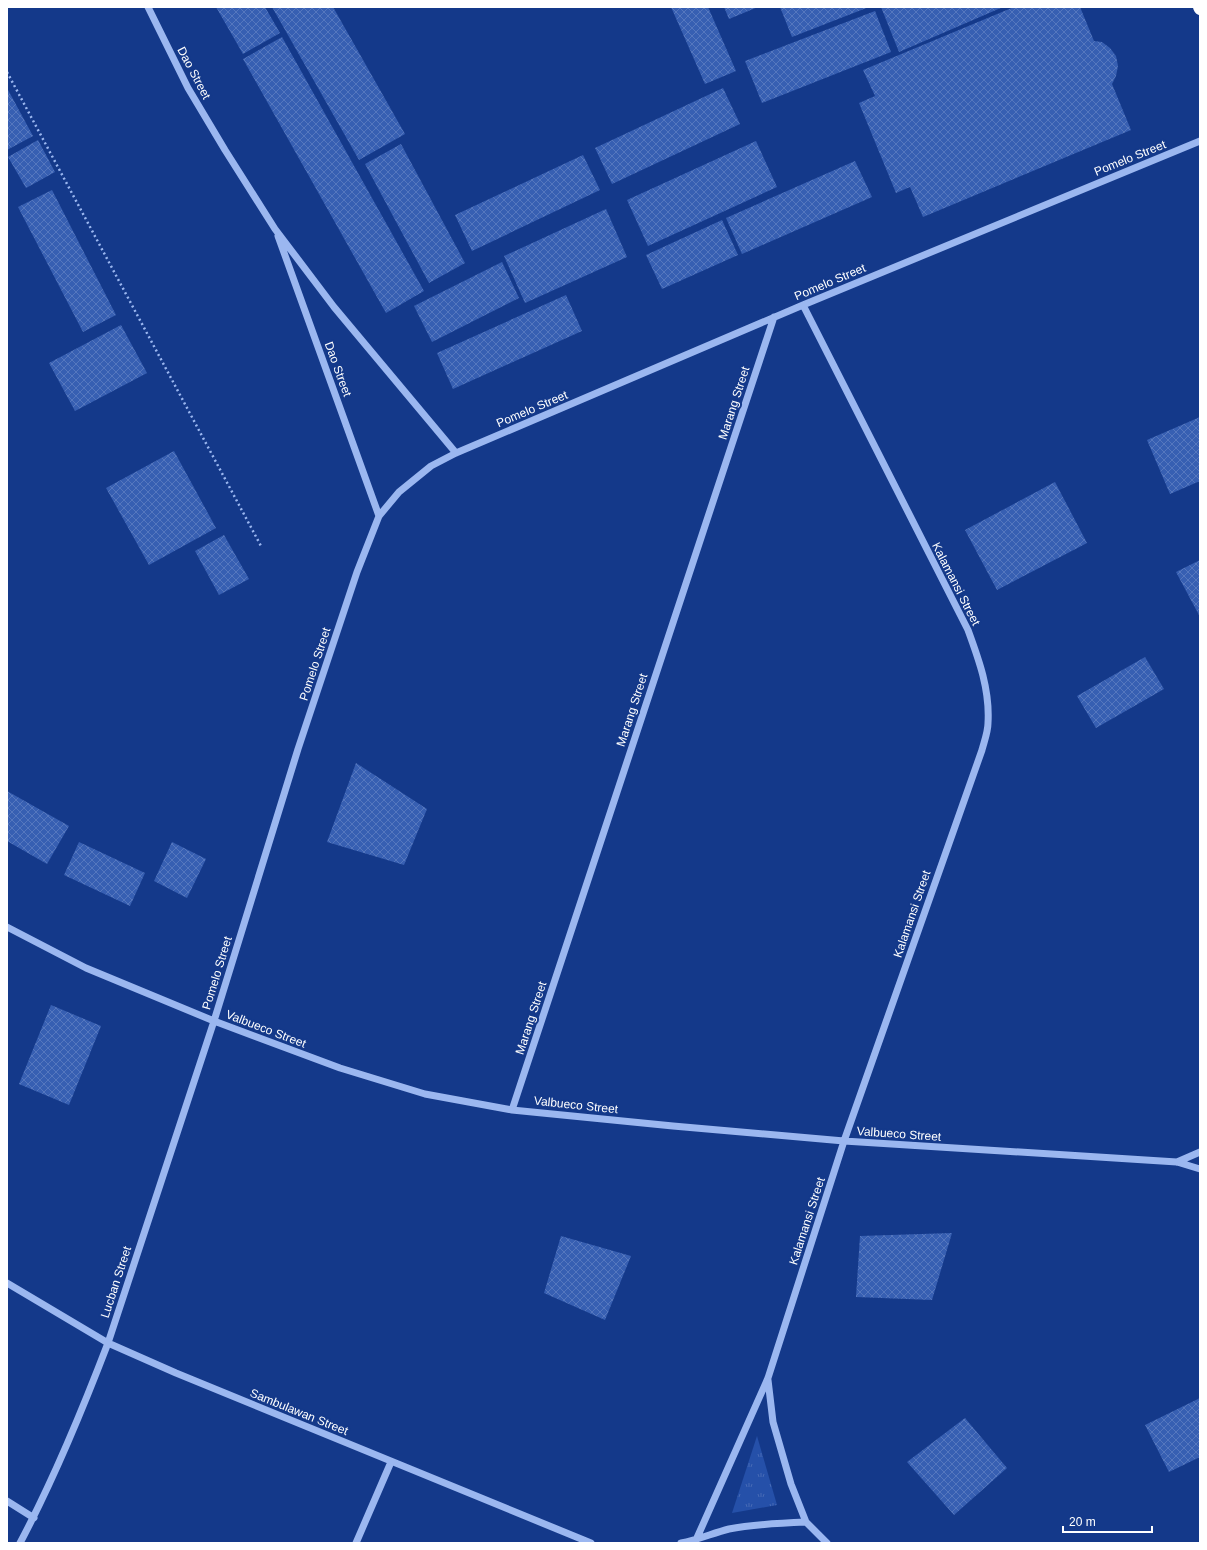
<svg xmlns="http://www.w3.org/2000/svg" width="1207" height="1550" font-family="Helvetica,sans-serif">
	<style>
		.grass { fill: url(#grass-tufts) }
		.building { fill: url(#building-cross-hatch) }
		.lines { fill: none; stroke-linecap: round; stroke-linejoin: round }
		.path { stroke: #9bb7f0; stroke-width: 2.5; stroke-dasharray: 2 3; stroke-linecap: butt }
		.minor { stroke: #9bb7f0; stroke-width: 7 }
		.highway { stroke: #fff; stroke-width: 12 }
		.labels { text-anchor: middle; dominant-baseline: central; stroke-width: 4; stroke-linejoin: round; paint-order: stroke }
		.street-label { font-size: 12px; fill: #fff; stroke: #14398a }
	</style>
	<defs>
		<pattern id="grass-tufts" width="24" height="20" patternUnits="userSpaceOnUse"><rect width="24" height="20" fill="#2550a9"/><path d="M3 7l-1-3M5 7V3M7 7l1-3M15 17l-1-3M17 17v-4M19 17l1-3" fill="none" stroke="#466ab6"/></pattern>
		<pattern id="building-cross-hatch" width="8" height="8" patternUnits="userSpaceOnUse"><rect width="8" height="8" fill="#375fb2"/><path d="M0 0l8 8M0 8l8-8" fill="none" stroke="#5577be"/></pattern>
	</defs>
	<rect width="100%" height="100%" fill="#14398a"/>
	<path class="grass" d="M757,1436L777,1505L732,1513Z"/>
	<path class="building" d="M216,7H265L280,33L243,54Z
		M272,7H333L405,134L359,160Z
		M671,7H708L736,71L705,84Z
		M724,7H758L729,19Z
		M780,7H869L792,37Z
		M881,7H1003L899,52Z
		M1014,7H1080L1094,41L1102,42L1110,48L1116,56L1118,66L1116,76L1112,84L1131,130L923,217L910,187L896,193L859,103L875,96L863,70Z
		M875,11L891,52L762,103L745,61Z
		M282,37L424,291L386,313L243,59Z
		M7,88L33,136L7,150Z
		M723,88L740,124L612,184L595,148Z
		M38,140L55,172L26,188L8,157Z
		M756,141L777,187L648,246L627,200Z
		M401,144L465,263L429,283L365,164Z
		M583,155L600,190L472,251L455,215Z
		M855,161L872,197L742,254L726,218Z
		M52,190L116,315L83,332L18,207Z
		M606,209L627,257L525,303L504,256Z
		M722,220L738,255L662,289L646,255Z
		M502,262L519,298L432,342L414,306Z
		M566,295L582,331L453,389L437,353Z
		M121,325L147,373L75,411L49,363Z
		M1200,417V481L1170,494L1147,440Z
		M174,451L216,528L149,565L106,488Z
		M1055,482L1087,543L997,590L965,530Z
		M224,535L249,579L219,595L195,551Z
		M1200,560V617L1176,572Z
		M1145,657L1164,689L1096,728L1077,696Z
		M356,763L427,809L404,865L327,842Z
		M7,791L69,826L47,864L7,841Z
		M79,842L145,873L130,906L64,875Z
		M172,842L206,859L187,898L154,881Z
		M51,1005L101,1026L69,1105L19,1084Z
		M952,1233L932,1300L856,1297L860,1236Z
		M561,1236L631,1256L605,1320L544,1293Z
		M1200,1398V1457L1169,1472L1145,1425Z
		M965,1418L1007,1468L954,1515L907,1462Z"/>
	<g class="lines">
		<path class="path" d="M7,72L261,546"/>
		<path class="minor" d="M148,7L188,88L225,150L275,229L334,307L456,453
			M278,236L379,516
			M7,927L86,968L214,1021L340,1068L425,1094L512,1110L673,1126L844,1141L1177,1162L1200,1169
			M512,1110L774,317
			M1177,1162L1200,1152
			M7,1283L108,1343L176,1373L591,1543
			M768,1380L773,1422L791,1484L806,1522L827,1543
			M7,1501L34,1518
			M20,1543C54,1479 82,1411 108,1343L214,1021L298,749L357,572L379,516L399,492L431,466L456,453L803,305L1200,141
			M356,1543L391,1462
			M681,1543C698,1540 713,1533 729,1529C754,1524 780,1523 806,1522
			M693,1543L696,1540L768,1378L844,1141L982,750C984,742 988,732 988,723C990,690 979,660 968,630L803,305"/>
		<path class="highway" d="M1199,7L1200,9"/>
	</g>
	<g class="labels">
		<g class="street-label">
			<text transform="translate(194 73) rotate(62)">Dao Street</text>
			<text transform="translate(1130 158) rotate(-22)">Pomelo Street</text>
			<text transform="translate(830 282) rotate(-23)">Pomelo Street</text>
			<text transform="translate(338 369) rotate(70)">Dao Street</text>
			<text transform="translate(734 403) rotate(-72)">Marang Street</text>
			<text transform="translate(532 409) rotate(-23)">Pomelo Street</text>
			<text transform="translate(956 584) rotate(63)">Kalamansi Street</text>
			<text transform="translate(315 664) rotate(-72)">Pomelo Street</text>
			<text transform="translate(632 710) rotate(-72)">Marang Street</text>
			<text transform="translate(912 914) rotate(-71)">Kalamansi Street</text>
			<text transform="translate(217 973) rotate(-73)">Pomelo Street</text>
			<text transform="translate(531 1018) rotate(-72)">Marang Street</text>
			<text transform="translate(266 1029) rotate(21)">Valbueco Street</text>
			<text transform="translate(576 1105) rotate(6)">Valbueco Street</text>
			<text transform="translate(899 1134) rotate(4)">Valbueco Street</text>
			<text transform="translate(807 1221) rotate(-72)">Kalamansi Street</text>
			<text transform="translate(116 1282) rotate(-72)">Lucban Street</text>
			<text transform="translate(299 1412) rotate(22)">Sambulawan Street</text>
		</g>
	</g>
	<rect width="1207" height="1550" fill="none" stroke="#ffffff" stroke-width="16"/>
	<path d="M1063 1526v6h89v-6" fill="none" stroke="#ffffff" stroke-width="2"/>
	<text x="1069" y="1526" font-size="12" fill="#ffffff" stroke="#14398a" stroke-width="3" paint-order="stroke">20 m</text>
</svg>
